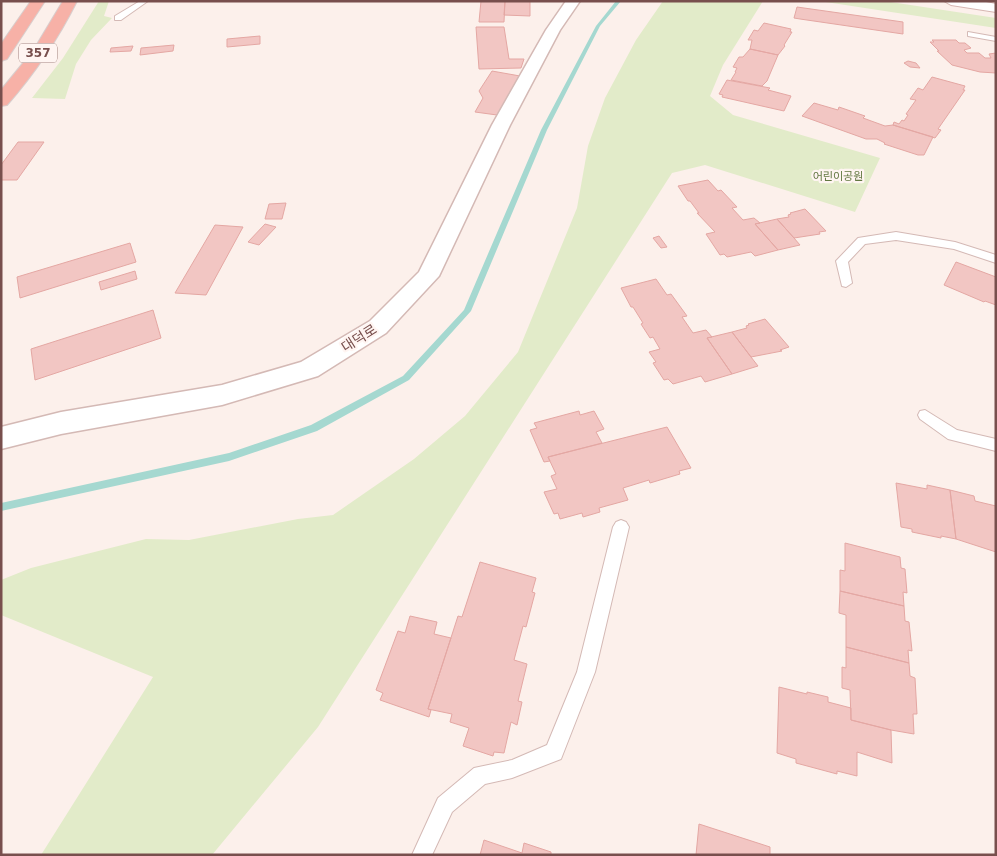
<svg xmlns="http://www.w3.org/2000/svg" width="997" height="856" font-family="'DejaVu Sans','Noto Sans KR',sans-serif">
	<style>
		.green { fill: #e2ebc9 }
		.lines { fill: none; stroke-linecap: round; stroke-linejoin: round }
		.stream { fill: #a5d8d0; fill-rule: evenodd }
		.building { fill: #f2c6c3; stroke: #e4a7a3 }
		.service-casing { stroke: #d4b9b5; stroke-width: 2 }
		.minor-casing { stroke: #d4b9b5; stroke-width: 3 }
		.secondary-casing { stroke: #d7b7b3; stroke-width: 2 }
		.trunk-casing { stroke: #d9cecd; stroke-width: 2 }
		.service { fill: #fff; fill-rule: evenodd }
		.minor { fill: #fff; fill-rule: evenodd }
		.secondary { fill: #fff; fill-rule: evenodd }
		.trunk { fill: #f7b1a7; fill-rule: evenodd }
		.labels { text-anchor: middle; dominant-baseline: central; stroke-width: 4.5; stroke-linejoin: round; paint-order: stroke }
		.far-park-label { font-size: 11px; fill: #637842; stroke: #fff5f2 }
		.shield { fill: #fff5f2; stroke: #a0817e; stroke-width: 1 }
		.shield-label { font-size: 12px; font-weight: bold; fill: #784f4d }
		.street-label { font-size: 14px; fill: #784f4d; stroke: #fff5f2 }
	</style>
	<rect width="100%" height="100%" fill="#fcf0eb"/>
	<path class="green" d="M99,1H109L104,16L112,18L91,40L76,64L65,99L32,98L63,58Z
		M663,1H763L723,65L710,96L733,115L880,158L855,212L705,165L672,173L318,727L212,855H41L153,677L1,615V580L31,568L146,539L189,540L298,519L333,515L414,459L465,416L518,352L577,208L588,146L605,98L636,40Z
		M819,1H884L996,18V28Z"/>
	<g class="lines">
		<path class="stream" d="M616,1H621L600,26L547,130L471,311L409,380L317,431L229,461L1,511V503L229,453L311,425L403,376L464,310L541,130L596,26Z"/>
	</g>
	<path class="building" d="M481,1H505L504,22H479Z
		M505,1H530V16L504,15Z
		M797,7L903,22V34L800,19L794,18Z
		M764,23L791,29L790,32H792L784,45L785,46L778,55L750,49L752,40H748L754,30L758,31Z
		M476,27H504L509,59H524L521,68L479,69Z
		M260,36V44L227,47V39Z
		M932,40H956L959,43H965L971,48L964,50L967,53H979L985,58H991L989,54L996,53V73L980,72L952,65L937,51H939L930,42H934Z
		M174,45L173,51L140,55L141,48Z
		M133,46L131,51L110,52L111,48Z
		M750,49L778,55L767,81L762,86L731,80L736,72H735L737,68L733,67L739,57H743Z
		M908,61L916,63L920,68L910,67L904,63Z
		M492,71L520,76L497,115L475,112L483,98L479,91Z
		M932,77L965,86L963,90H965L938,129L941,130L935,138L893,125L894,122L899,124L902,120L904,121L908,115L906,114L916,100L910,99L918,88L923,90Z
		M727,80L770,88L768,90L791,96L784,111L722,97L723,95L719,94Z
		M814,103L838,110L839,107L865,116L863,118L885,126L893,125L933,137L924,155H918L884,144L885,143L877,139H866L802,116Z
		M18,142H44L17,180H1V165Z
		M708,180L718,191L721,190L737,207L732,208L743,220L754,218L760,223L755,224L778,250L755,256L751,252L727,257L724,254L720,255L706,234L715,232L697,213H699L690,201H688L678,186Z
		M286,203L282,219H265L269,204Z
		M805,209L826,231L819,232L820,234L794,238L777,219L789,217L788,215L791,214L790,213Z
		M777,219L794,238L800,245L778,250L755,224Z
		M265,224L276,227L259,245L248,242Z
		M215,225L243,227L206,295L175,293Z
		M659,236L667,247L661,248L653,238Z
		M130,243L136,262L20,298L17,277Z
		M956,262L996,277V305L985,301L984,302L944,285Z
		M135,271L137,279L101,290L99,282Z
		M656,279L667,295L671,294L687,316L682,317L693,333L706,330L712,337L707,338L732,374L705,382L701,376L673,384L668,379L664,380L653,363L656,362L649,352L660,349L653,337L650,338L641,324L643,323L633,307H631L621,288Z
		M153,310L161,338L35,380L31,349Z
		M765,319L789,347L780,350L782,351L751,357L732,332L747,328L746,326L749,325L748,324Z
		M732,332L751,357L758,366L732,374L707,338Z
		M579,411L580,415L594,411L604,429L596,432L602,443L548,457L550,461L544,462L530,430L537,428L534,423Z
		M667,427L691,468L679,471L680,474L650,483L649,480L623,488L628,500L599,508L600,512L583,517L582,513L560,519L558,513L554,514L544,492L557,489L551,476L556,474L548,457Z
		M896,483L927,489V485L950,490L956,539L941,536V538L912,532V529L901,527Z
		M950,490L974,496L975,501L996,506V552L956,539Z
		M845,543L900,557L901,568L905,569L907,593L903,592L904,606L840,591V570L845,571Z
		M480,562L536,578L532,592L535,593L526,627L523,626L514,660L527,664L518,701L522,702L517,725L511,722L504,753L494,752L493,756L463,746L469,728L450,722L452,714L428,709L458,616L462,617Z
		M840,591L904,606L905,621L909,622L912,651L908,650L909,663L846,647V615L839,613Z
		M410,616L437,622L434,634L451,638L428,709L431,710L429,717L380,700L383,693L376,690L398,631L405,633Z
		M846,647L909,663L910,676L915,678L917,714H913L914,734L891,730L851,720L850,690L842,688V667L846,668Z
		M779,687L807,694V692L828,697V702L851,708V720L891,730L892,763L857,752V776L837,771V774L796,763V759L777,753Z
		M699,824L770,847V855H696Z
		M484,840L522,853L524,843L551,852V855H480Z"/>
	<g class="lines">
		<g class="service-casing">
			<path id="service" d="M140,1H148L121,20H115V16Z
				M968,32L996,37V41L968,36Z
				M896,232L955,242L996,255V263L954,249L896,240L865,244L848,262L852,283L846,287L842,286L836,261L858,238Z
				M925,410L957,430L996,439V451L948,439L920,419L918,415L920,411Z
				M621,520L626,522L629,527L595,672L561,759L512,778L485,784L452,812L432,855H412L438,798L474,768L512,760L547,745L577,672L613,527L616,522Z"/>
		</g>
		<g class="minor-casing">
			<path id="minor" d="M566,1H580L560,30L510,125L439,276L386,333L318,376L222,405L61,434L1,449V427L61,412L222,385L301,362L370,321L419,272L492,125L546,30Z"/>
		</g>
		<g class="secondary-casing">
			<path id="secondary" d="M944,1H981L996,4V12L951,5Z"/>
		</g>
		<g class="trunk-casing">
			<path id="trunk" d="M31,1H45L7,59L1,61V44Z
				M63,1H77C58,39 35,73 7,105L1,106V90L33,51Z"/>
		</g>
		<use href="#service" class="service"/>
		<use href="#minor" class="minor"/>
		<use href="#secondary" class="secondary"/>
		<use href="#trunk" class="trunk"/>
	</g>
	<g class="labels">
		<g class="far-park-label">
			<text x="838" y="176">어린이공원</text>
		</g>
		<rect class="shield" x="19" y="43.5" width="38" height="19" rx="4"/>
		<g class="shield-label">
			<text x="38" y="53">357</text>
		</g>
		<g class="street-label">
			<text transform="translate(359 338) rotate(-32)">대덕로</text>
		</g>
	</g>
	<rect width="997" height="856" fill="none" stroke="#784f4d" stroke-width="5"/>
</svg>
